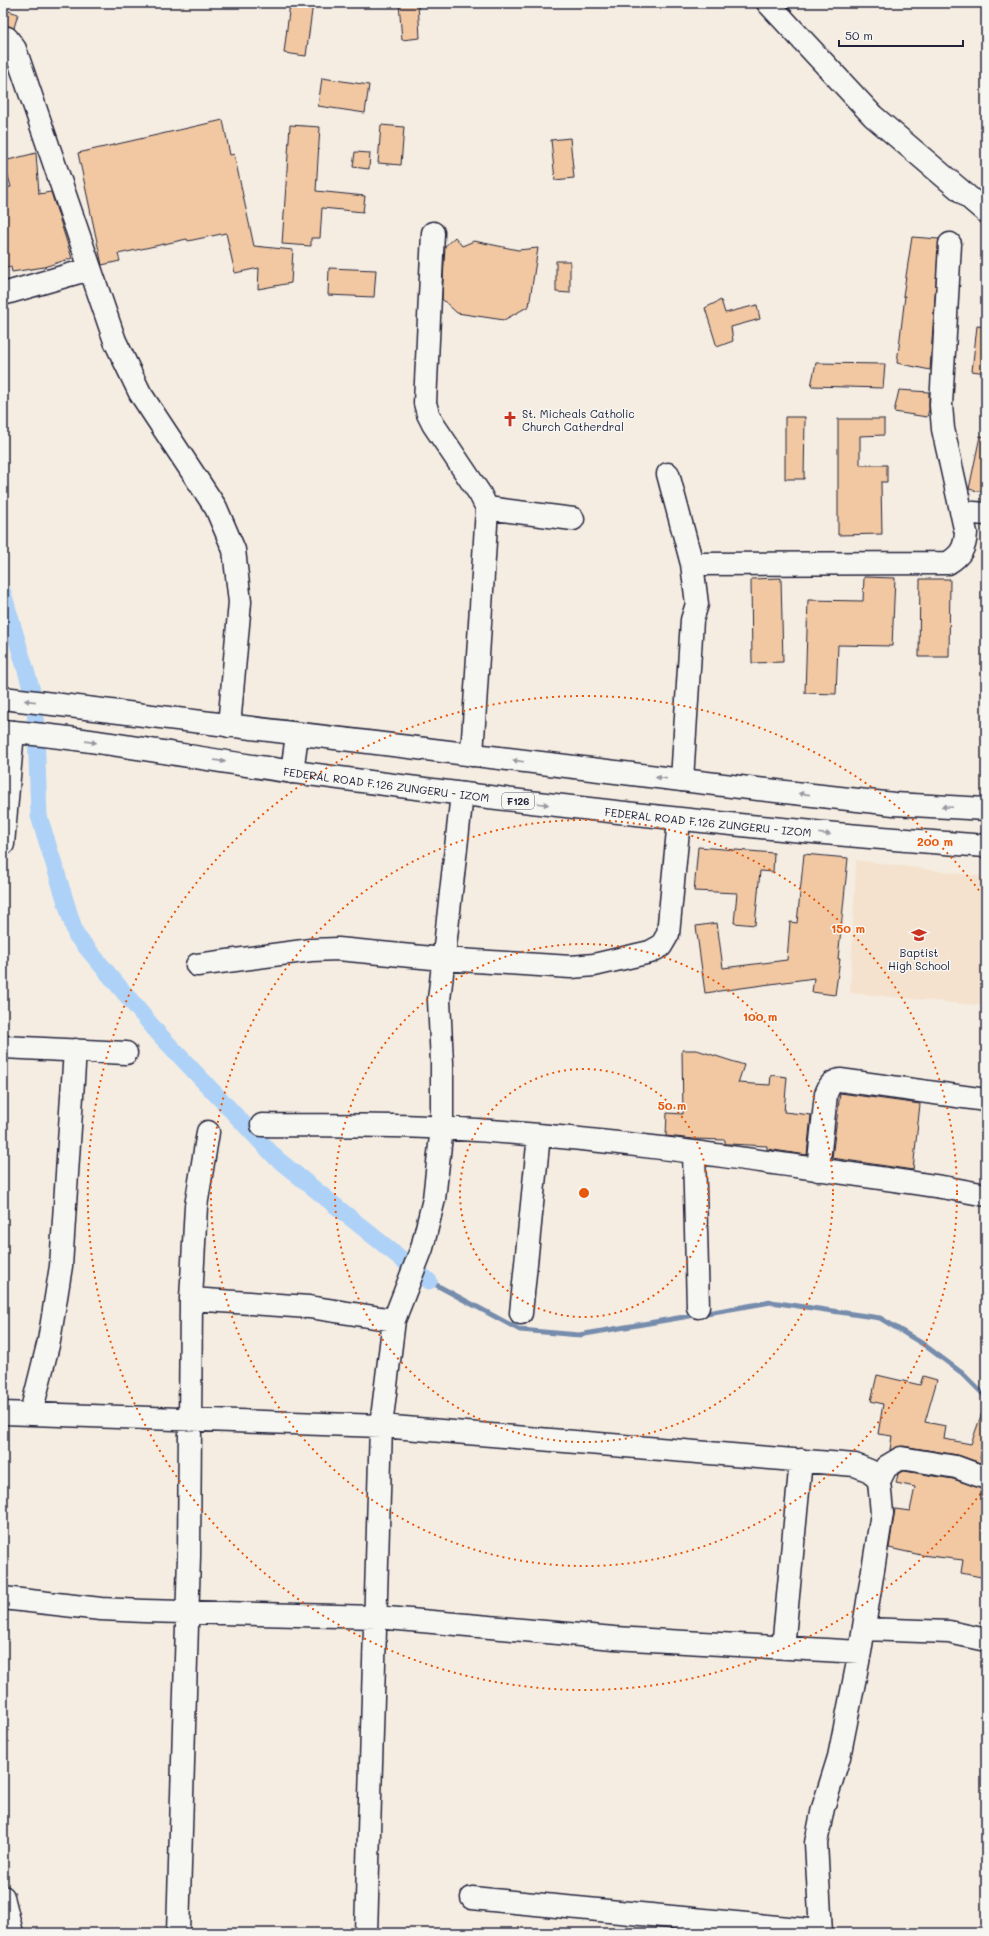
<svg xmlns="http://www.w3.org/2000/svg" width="989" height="1936" font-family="Mali,sans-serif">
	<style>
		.built { fill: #f4e2ce }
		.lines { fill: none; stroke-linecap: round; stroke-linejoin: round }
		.stream { stroke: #768cac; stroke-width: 5 }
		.canal { stroke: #aed2f7; stroke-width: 17 }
		.building { fill: #f1c8a1; stroke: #22223b }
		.minor-casing { stroke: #22223b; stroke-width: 25 }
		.major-casing { stroke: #22223b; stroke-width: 25 }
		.minor { stroke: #f6f6f2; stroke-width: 22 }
		.major { stroke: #f6f6f2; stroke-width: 22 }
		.oneway { fill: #9797a0 }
		.ring { fill: none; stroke: #e8590c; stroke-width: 2; stroke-dasharray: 2 4 }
		.labels { text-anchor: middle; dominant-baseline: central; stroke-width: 3; stroke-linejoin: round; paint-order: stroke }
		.shield { fill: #f6f6f2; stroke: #626272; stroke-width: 1 }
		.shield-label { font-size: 10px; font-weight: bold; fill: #22223b }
		.poi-label { font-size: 11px; fill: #22223b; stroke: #f6f6f2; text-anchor: start }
		.street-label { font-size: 11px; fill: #22223b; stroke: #f6f6f2 }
		.centre { fill: #e8590c; stroke: #f6f6f2; stroke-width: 2 }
		.ring-label { font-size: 12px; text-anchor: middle; font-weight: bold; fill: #e8590c; stroke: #f6f6f2; stroke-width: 3; stroke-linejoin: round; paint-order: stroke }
	</style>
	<rect width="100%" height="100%" fill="#f5ede2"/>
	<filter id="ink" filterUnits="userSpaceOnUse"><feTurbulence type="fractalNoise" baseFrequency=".025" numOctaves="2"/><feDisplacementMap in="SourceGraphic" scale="8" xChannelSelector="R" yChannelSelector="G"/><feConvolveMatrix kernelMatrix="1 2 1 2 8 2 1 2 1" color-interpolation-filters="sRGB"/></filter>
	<g filter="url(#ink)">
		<path class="built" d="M856,860L986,877V1006L850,993Z"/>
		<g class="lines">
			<path class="stream" d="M429,1281L520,1330L579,1335L771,1302L880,1318L923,1344L962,1373L986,1397"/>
			<path class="canal" d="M3,593L35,701L39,816L76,935L157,1032L276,1158L429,1281"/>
		</g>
		<path class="building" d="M290,3H313L306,56L284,53Z
			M399,3H418L420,38L402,40Z
			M3,9L18,14L14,28L3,25Z
			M322,78L369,85L365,113L318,106Z
			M223,120L230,155L234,154L254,246L293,250L291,283L258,289L259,268L235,273L226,233L188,241L187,239L118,254L120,261L102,265L78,153Z
			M290,125L320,127L316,191L365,196L363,212L322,208L320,238H311V246L282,244Z
			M381,125L404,127L401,165L378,163Z
			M570,138L574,178L555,180L551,140Z
			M355,152L370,153L369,169L353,167Z
			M36,153L39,194L51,192L72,258L44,267L12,272L11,267L3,268V188L11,187L4,161Z
			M455,237L462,246L474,241L518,250L538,248L529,306L504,320L457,313L442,299L445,246Z
			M912,237L939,239L930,370L897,363L905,296H903Z
			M556,261H570V293L556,292Z
			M329,268L376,270L374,297L328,295Z
			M721,300L725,313L757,305L760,319L731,327L733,341L717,347L705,308Z
			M977,326L986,327V373L972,371Z
			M816,363L885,364L883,388L811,386Z
			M899,390L929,392V410L927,417L894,412Z
			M785,417H805L804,479H785Z
			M838,419H884V435L860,436V465H887V482H881L882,534L838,535Z
			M980,436L986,437V493L969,489Z
			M864,577L895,578L892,646L838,645L836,694L805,693L808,600L863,601Z
			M781,578L783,662L752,663L751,579Z
			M920,579H950L949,657H919Z
			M698,847L774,853L773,872L760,871L755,925L734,923L737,893L694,891Z
			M804,854L848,858L838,959H840L835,995L812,992L814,978L705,993L696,926L717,923L723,968L787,960L790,922L797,923Z
			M682,1050H697L744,1065L738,1083L770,1085L771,1075L787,1077L784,1112L811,1115L807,1155L767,1149V1146L730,1144H725V1140L694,1139L666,1136L667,1113L683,1114Z
			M840,1093L920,1104L913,1170L832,1158Z
			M877,1375L920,1385L923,1376L937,1380L925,1422L946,1426L944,1439L971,1444L984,1407H986V1441L980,1458L986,1460V1465L958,1455L903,1446L890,1450L892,1436L878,1434L883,1404L871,1401Z
			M904,1471L953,1479L986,1490V1578L961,1573L963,1560L921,1555L889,1548L895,1509L910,1511L915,1487L896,1483L898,1474Z"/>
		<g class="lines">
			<g class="minor-casing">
				<path id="minor" d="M768,3L873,116L986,212
					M3,37L7,38L15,49L115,341L140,393L216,508L234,550L240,602L229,726
					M433,233L425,403L428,414L433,424L480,494L487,508L472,755
					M3,294L90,269
					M668,474L692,564L697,604L692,620L682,780
					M487,508L573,519
					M961,512L986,514
					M692,564L948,563C961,555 965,548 966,533L943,429L941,405L950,244
					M3,844L13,732
					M197,965L311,950L338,949L443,959L571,967L594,965L650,952L661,946L668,934L679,820
					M3,1047L126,1053
					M262,1125C322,1126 383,1124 443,1128C612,1137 781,1164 948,1188L986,1195
					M694,1152L698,1307
					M818,1170L826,1094C829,1086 831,1082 840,1080L986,1100
					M191,1299L309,1307L394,1320
					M521,1313L539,1135
					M3,1413L381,1426L855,1465L870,1471L879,1481L882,1513L860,1652L839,1757L823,1808L816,1843L821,1933
					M31,1413L49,1341L61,1266L75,1050
					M879,1481L886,1467L901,1458L956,1467L986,1478
					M3,1598L101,1609L144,1611L376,1617L614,1638L860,1652
					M864,1629L949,1632L986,1640
					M783,1648L801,1460
					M3,1897L12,1933
					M472,1898L820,1931
					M178,1933L189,1556L191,1299L196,1206L208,1132
					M366,1933L381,1426L394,1320L422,1248L434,1199L442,1127V1063L439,1000L462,794"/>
			</g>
			<g class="major-casing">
				<g id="major">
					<path d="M3,698L740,787L894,804L986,809"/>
					<path id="s1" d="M3,731C100,739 197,759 294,772C524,803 754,830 986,846"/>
					<path d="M292,772L297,735"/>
				</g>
			</g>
			<use href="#minor" class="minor"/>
			<use href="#major" class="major"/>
		</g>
		<defs><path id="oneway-solid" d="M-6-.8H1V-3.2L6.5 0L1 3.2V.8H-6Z"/></defs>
		<g class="oneway">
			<use href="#oneway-solid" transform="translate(30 701) rotate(-174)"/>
			<use href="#oneway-solid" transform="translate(91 742) rotate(8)"/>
			<use href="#oneway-solid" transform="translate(220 761) rotate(8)"/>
			<use href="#oneway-solid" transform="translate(518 761) rotate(-173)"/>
			<use href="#oneway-solid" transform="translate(661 778) rotate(-173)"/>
			<use href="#oneway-solid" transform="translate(804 794) rotate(-174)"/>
			<use href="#oneway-solid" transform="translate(543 804) rotate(7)"/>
			<use href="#oneway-solid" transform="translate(947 807) rotate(-177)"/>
			<use href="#oneway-solid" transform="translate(825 834) rotate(5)"/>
		</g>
	</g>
	<g class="ring">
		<circle cx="584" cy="1193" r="124"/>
		<circle cx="584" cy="1193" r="249"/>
		<circle cx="584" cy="1193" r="373"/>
		<path d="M984 1489A497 497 0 1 1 984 897"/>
	</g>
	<defs>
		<g id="church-bare" transform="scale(1.2)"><path d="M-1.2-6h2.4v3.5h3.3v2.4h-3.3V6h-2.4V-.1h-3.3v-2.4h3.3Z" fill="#c8321e" stroke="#f6f6f2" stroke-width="2.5" paint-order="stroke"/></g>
		<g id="school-bare" transform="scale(1.2)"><path d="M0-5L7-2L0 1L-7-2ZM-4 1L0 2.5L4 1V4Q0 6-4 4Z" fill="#c8321e" stroke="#f6f6f2" stroke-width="2.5" paint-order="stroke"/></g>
	</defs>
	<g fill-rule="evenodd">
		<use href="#church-bare" x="510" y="419"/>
		<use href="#school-bare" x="919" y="935"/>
	</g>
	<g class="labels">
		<rect class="shield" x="502" y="793" width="32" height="16" rx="3"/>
		<g class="shield-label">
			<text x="518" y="801">F126</text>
		</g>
		<g class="poi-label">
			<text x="522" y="413">St. Micheals Catholic<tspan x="522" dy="13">Church Catherdral</tspan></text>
			<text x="919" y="952" text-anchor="middle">Baptist<tspan x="919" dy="13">High School</tspan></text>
		</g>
		<g class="street-label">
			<text stroke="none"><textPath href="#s1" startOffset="387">FEDERAL ROAD F.126 ZUNGERU - IZOM</textPath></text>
			<text stroke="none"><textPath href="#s1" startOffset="711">FEDERAL ROAD F.126 ZUNGERU - IZOM</textPath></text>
		</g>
	</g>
	<circle cx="584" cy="1193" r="6" class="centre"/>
	<g class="ring-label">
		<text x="935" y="846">200 m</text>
		<text x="848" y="933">150 m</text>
		<text x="760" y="1021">100 m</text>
		<text x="672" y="1110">50 m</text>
	</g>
	<rect width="989" height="1936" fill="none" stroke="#f6f6f2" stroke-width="16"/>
	<rect x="8" y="8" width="973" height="1920" fill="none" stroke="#22223b" stroke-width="1.5" filter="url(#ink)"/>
	<path d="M839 40v6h124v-6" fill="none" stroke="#22223b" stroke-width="2"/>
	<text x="845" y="40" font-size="12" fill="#22223b" stroke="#f6f6f2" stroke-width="3" paint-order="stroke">50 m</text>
</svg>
